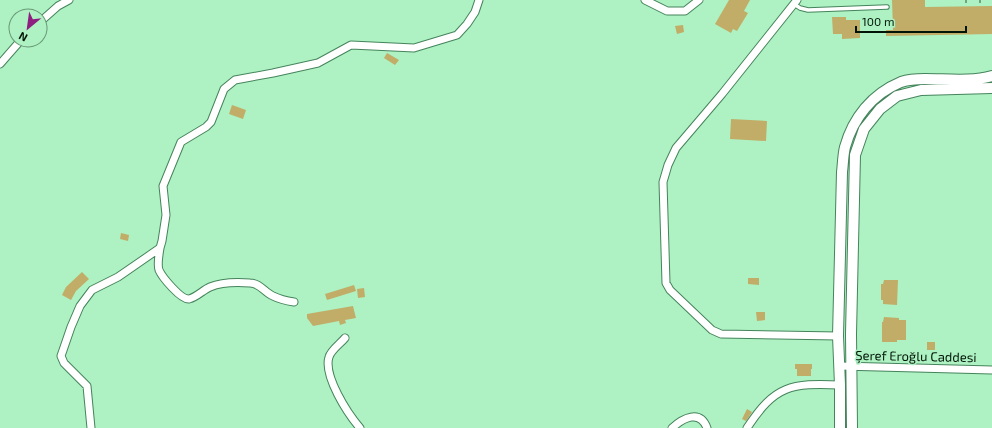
<svg xmlns="http://www.w3.org/2000/svg" width="992" height="428" font-family="'Exo 2',sans-serif">
	<style>
		.building { fill: #c1ad67 }
		.lines { fill: none; stroke-linecap: round; stroke-linejoin: round }
		.lane-casing { stroke: #44845b; stroke-width: 5.5 }
		.street-casing { stroke: #44845b; stroke-width: 9 }
		.secondary-casing { stroke: #44845b; stroke-width: 12 }
		.path { stroke: #5d8a6a; stroke-width: 1.5; stroke-dasharray: 3 2; stroke-linecap: butt }
		.lane { stroke: #fff; stroke-width: 3.5 }
		.street { stroke: #fff; stroke-width: 7 }
		.secondary { stroke: #fff; stroke-width: 10 }
		.labels { text-anchor: middle; dominant-baseline: central; stroke-width: 3; stroke-linejoin: round; paint-order: stroke }
		.street-label { font-size: 13px; fill: #001506; stroke: #aef1c2 }
	</style>
	<rect width="100%" height="100%" fill="#aef1c2"/>
	<path class="building" d="M729,0H750L744,11L748,13L737,31L733,29L731,33L715,24Z
		M892,0H925V7L992,6V34L886,36V30H893Z
		M832,17H846V20H860V38L842,39V34H833Z
		M683,25L684,32L677,34L675,26Z
		M387,53L399,60L395,65L384,58Z
		M232,105L246,110L243,119L229,114Z
		M731,119L767,121L766,141L730,139Z
		M121,233L129,235L128,241L120,239Z
		M82,272L89,279L76,291L71,300L62,295L66,287Z
		M748,278H759V285L748,284Z
		M884,280H898L897,305L883,304V300H881V284H883Z
		M354,285L356,291L327,300L325,294Z
		M364,288L365,297L358,298L357,289Z
		M353,306L356,318L345,320L346,323L340,325L339,321L313,326L307,318V314Z
		M756,312H765V320L757,321Z
		M884,317L899,318V320H906V340H897V342H882V322H883Z
		M927,342H935V350H927Z
		M795,364H812V369H806H811V376H797V369H795Z
		M747,409L752,412L746,421L742,419Z"/>
	<g class="lines">
		<g class="lane-casing">
			<path id="lane" d="M794,4L800,8L808,10L887,7"/>
		</g>
		<g class="street-casing">
			<path id="street" d="M645,0L667,11H685L699,0
				M797,0L722,94L676,148L668,165L663,182L666,283L670,290L712,330L721,334L838,336
				M40,22L58,6L69,0
				M0,64L21,40
				M160,248C159,255 157,264 159,270C162,277 181,300 189,299C197,297 203,290 210,287C222,282 237,282 250,283C260,283 264,292 273,296C279,299 287,301 294,302
				M345,338C340,344 331,350 329,357C323,376 348,414 360,428
				M840,366L992,370
				M91,428L87,386L64,363L61,356L71,327L80,306L92,290L118,277L160,248L162,241L166,215L163,186L181,142L206,127L211,122L224,89L235,80L273,73L318,63L351,45L414,48L457,35L467,24L475,12L479,0
				M672,428C683,418 700,409 707,428
				M747,428C775,385 791,383 840,385"/>
		</g>
		<g class="secondary-casing">
			<path id="secondary" d="M840,428V385L838,336L842,172C843,164 843,155 845,147C853,118 872,94 901,82C907,80 918,79 925,79C947,79 971,82 992,76
				M852,428L851,334L855,155L864,129L880,109L897,96L921,90L992,88"/>
		</g>
		<path class="path" d="M966,0V4
			M980,0V3"/>
		<use href="#lane" class="lane"/>
		<use href="#street" class="street"/>
		<use href="#secondary" class="secondary"/>
	</g>
	<g class="labels">
		<g class="street-label">
			<text transform="translate(916 356) rotate(1)">Şeref Eroğlu Caddesi</text>
		</g>
	</g>
	<g transform="translate(28 28) rotate(209)"><circle r="19" fill="#aef1c2" stroke="#689977"/>
	<path d="M0-3L7 15L0 10L-7 15Z" fill="#8e1e80"/>
	<text y="-6" font-size="11" font-weight="bold" text-anchor="middle" fill="#001506">N</text>
	</g>
	<path d="M856 26v6h110v-6" fill="none" stroke="#001506" stroke-width="2"/>
	<text x="862" y="26" font-size="12" fill="#001506" stroke="#aef1c2" stroke-width="3" paint-order="stroke">100 m</text>
</svg>
